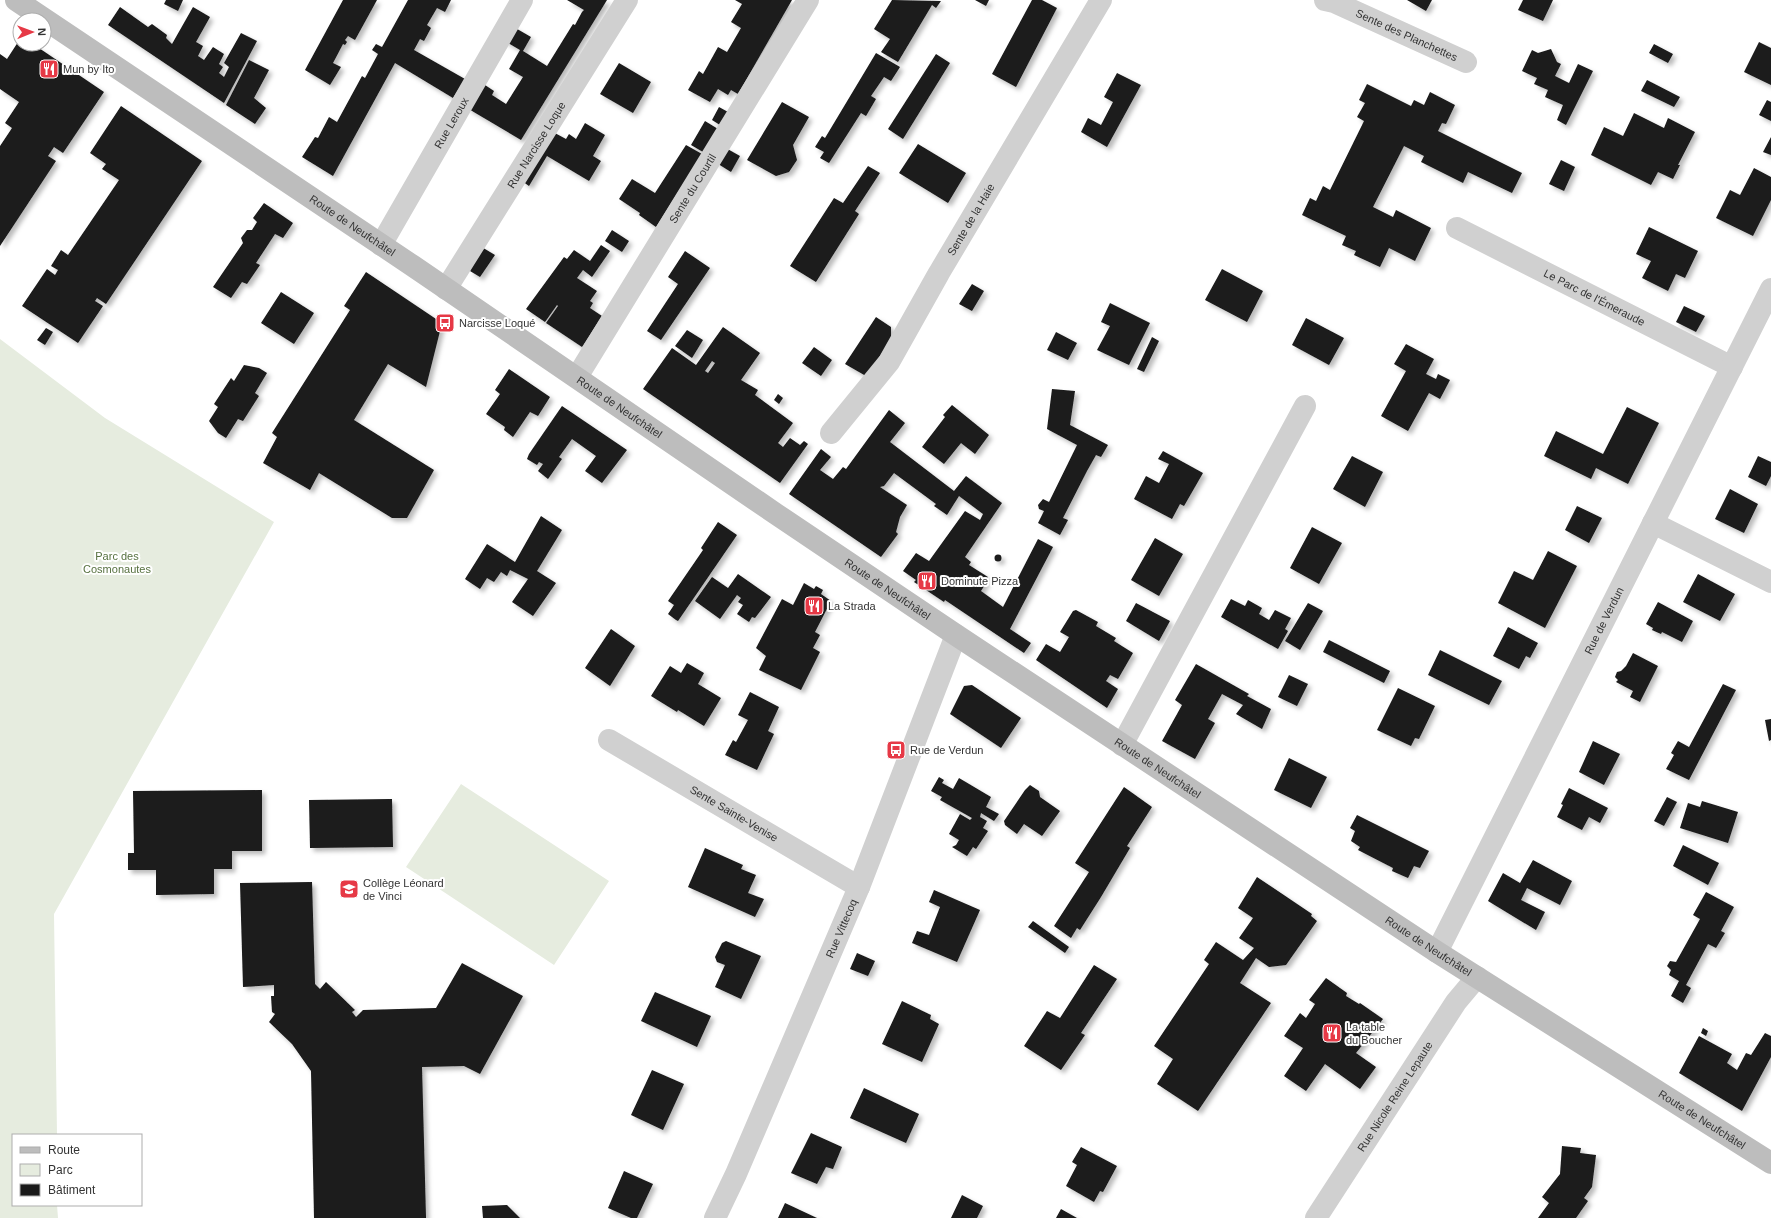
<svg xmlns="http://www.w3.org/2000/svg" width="1771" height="1218" font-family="Helvetica,sans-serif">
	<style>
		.green { fill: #e6ecdf }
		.building { fill: #1a1a1a; fill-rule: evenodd; filter: url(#shadow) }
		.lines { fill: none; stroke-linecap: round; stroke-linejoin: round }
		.street { stroke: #d0d0d0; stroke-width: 22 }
		.secondary { stroke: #bdbdbd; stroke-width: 22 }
		.labels { text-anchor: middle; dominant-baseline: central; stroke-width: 4; stroke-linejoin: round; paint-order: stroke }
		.street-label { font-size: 11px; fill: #333; stroke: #fff }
		.poi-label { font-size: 11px; fill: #333; stroke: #fff; text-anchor: start }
		.park-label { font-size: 11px; fill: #56703f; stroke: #fff }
	</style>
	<defs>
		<filter id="shadow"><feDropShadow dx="3.5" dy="3.5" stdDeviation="2" flood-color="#0004"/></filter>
	</defs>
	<rect width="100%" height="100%" fill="#fff"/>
	<path class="green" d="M0,339L105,418L274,522L54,914L57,1135H13V1205H57L58,1218H0Z
		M461,784L609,881L554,965L406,867Z"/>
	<path class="building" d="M166,0H183L178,11L164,4Z
		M343,0H377L355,40L348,36L345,40L347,42L345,45L343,44L333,63L341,67L330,85L305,70Z
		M408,0H451L445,12L437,8L427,25L431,28L424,41L420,39L414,50L465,79L453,98L395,63L333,176L302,157L315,137L318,138L329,117L337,122L362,76L365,78L378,54L372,50L376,44L382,47Z
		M567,0H607L521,140L467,108L482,83L494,91L492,95L506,104L523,77L509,69L520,50L503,40L512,26L531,37L523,51L547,66L573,24L575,25L582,12L584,10Z
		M735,0H792L738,94L731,90L728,95L718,89L710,102L688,90L699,71L703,74L718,47L727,52L741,28L731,22L742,4Z
		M892,0L941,1L936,8L932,5L898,62L881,52L890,39L874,29Z
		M975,0H989L986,6Z
		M1032,0H1042L1057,8L1016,87L992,74Z
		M1407,0H1432L1426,11Z
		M1523,0H1553L1543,21L1518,10Z
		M120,7L148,27L152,24L167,35L166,38L172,44L193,7L210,17L196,42L203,46L198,56L204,60L213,47L224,54L219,64L223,67L219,73L224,77L229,67L224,63L241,33L257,41L224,103L108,25Z
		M20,39V44H33L104,92L63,153L54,147L48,156L56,161L0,246V146L12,128L5,123L19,102L0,89V54L7,59Z
		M1759,42L1771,48V85L1744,72Z
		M1654,44L1673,54L1668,63L1649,53Z
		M1551,49L1557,62L1561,64L1555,76L1569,83L1578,64L1593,71L1566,125L1557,120L1563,105L1545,97L1548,90L1534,84L1537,78L1522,71L1532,50L1538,53Z
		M876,53L900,67L891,81L884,77L871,96L876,99L866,116L861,113L829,163L820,158L824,152L815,147L822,136L825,138Z
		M936,54L950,63L903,139L888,129Z
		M249,60L269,70L254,98L266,108L255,124L226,105Z
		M619,63L651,82L633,113L600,94Z
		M1117,73L1141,85L1107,147L1081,132L1088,118L1101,125L1113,102L1104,97Z
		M1647,80L1680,97L1674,107L1641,91Z
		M1367,84L1411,106L1414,100L1424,105L1430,92L1455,105L1446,124L1442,123L1438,131L1522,173L1512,193L1468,172L1463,183L1421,162L1424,156L1404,146L1373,207L1393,217L1396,210L1431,228L1415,261L1389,248L1380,267L1354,255L1356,251L1342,245L1346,236L1302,215L1310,198L1316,201L1323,186L1330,190L1364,121L1357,117L1365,103L1359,100Z
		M1767,100L1771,102V121L1759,115Z
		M782,102L809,117L793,145L797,160L789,172L776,176L747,160Z
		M121,106L202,161L106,304L97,298L95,301L103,306L78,343L22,306L47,269L55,275L58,270L51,266L61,250L68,255L119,180L102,169L106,164L90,153Z
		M719,107L728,112L720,125L712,120Z
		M1634,113L1664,128L1668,118L1695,132L1678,165H1680L1673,179L1658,172L1651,185L1591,155L1604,127L1623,136Z
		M705,121L718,129L703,152L691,145Z
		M585,123L605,135L593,156L601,161L589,181L547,156L529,186L522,181L553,132L566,139L569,134L576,139Z
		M1771,137V155L1763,152Z
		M918,144L966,173L948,203L899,173Z
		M686,145L702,154L656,227L639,215L640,213L619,199L632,179L655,193Z
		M724,147L740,156L731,172L715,162Z
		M1561,160L1575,167L1564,191L1549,184Z
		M868,166L880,173L855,211L859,214L816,282L790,266L834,198L843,203Z
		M1754,168L1771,177V200L1753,236L1716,218L1730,190L1740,195Z
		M264,203L293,223L283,238L275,234L256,263L260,265L247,284L242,282L231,298L213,287L243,243L241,238L247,230H252L257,222L253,218Z
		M1649,227L1698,251L1685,278L1676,274L1668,291L1642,278L1651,261L1636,254Z
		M612,230L629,241L622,252L605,241Z
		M601,245L610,251L592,277L583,270L577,278L597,291L590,301L593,303L590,308L602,316L582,347L546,323L558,306L557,305L545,322L526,309L564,257L567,259L574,250L590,261Z
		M480,246L495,255L480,277L470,271Z
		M685,251L710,268L661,340L647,331L678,284L668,277Z
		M1222,269L1263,291L1247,322L1205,300Z
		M366,272L442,323L426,387L388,364L354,420L434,470L407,518H392L319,473L310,490L263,463L277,437L272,433L350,310L344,306Z
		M972,284L984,291L972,311L959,304Z
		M281,292L314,313L294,344L261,323Z
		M1110,303L1150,323L1129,365L1097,350L1110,326L1101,322Z
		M1684,306L1705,316L1696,332L1676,322Z
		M876,317L891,327V340L866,376L845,364Z
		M1306,318L1344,338L1329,365L1292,345Z
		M723,327L760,353L741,380L758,390L755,395L793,423L778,443L783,447L790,438L800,445L804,441L808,444L780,483L643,389L672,348L696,365ZM712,361L715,363L708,373L705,371Z
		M46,328L53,332L45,345L37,340Z
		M687,330L703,340L692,358L675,346Z
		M1056,332L1077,343L1068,360L1047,350Z
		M1152,337L1159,341L1144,372L1137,369Z
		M1406,344L1434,359L1426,374L1436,379L1438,374L1450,380L1440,399L1429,393L1408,431L1381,416L1406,371L1394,364Z
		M814,347L832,360L821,376L802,363Z
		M244,365L259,368L267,373L255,393L259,396L243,421L238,419L226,438L218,433L209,421L218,407L214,404L231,378L234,381Z
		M509,369L550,397L538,416L530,412L513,437L504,430L505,427L486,414L500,394L495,390Z
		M1052,389L1075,391L1070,425L1108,445L1101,457L1096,455L1087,471L1063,518L1068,520L1060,535L1038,523L1044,511L1039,509L1038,505L1043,499L1049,502L1077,445L1047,429Z
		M778,394L783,398L779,404L774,400Z
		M952,405L989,435L975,454L961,443L944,464L922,447L945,417L943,415Z
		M562,406L627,450L602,483L585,471L596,456L572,439L559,457L562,459L548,479L538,471L543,464L539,462L537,465L527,459L529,454Z
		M1627,407L1659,423L1628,484L1596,468L1591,479L1544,456L1556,431L1603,454Z
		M889,410L905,423L890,442L954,491L966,476L1002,503L965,557L971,562L969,565L988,577L985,581L986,583L981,591L1003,607L1038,539L1053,547L1010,629L1031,643L1024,653L945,600L944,602L914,582L916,580L903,571L916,553L929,561L965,511L980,520L983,514L959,496L947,515L934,506L936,504L894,473L884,486L880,487L907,505L900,517L896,532L898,534L881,557L789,494L821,449L831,457L820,470L833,479L843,467L846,469Z
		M1163,451L1203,473L1184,506L1180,504L1172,519L1134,499L1146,476L1159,483L1169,464L1158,459Z
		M1352,456L1383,472L1365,507L1333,489Z
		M1758,456L1771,462V476L1766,486L1748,477Z
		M1730,489L1758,504L1744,533L1715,519Z
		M1577,506L1602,518L1589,543L1565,530Z
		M541,516L562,530L537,571L556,583L533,616L512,602L528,579L510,570L507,576L501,572L494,582L487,578L480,589L465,579L487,544L515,562Z
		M718,522L737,535L678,621L676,620L668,614L674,605L668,601L703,550L701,548Z
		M1312,527L1342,543L1319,584L1290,568Z
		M1155,538L1183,554L1159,596L1131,580Z
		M1548,551L1577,566L1545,628L1498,603L1514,571L1533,580Z
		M994.5 558a3.5 3.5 0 1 1 7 0a3.5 3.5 0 1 1-7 0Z
		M738,574L771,597L755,618L752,617L749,622L737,614L743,605L738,602L741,598L737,595L720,619L695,601L712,577L728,588Z
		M1698,574L1735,594L1720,621L1683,602Z
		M804,583L814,589L816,586L823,590L821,594L831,601L815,632L820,635L813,648L820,652L801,690L759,670L766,656L756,648L782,599L793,605Z
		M1231,599L1245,606L1248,600L1262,608L1259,614L1269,620L1275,610L1291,618L1285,629L1288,631L1278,649L1221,617Z
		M1658,602L1693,621L1682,642L1662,632L1661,634L1652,630L1653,628L1646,624Z
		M1136,603L1170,621L1159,641L1126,621Z
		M1308,603L1323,611L1300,650L1285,641Z
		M1076,610L1098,622L1096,626L1116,638L1114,641L1133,653L1118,679L1110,675L1106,681L1118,689L1107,708L1036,660L1046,644L1060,652L1069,637L1060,632L1073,611Z
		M1508,627L1538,643L1530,658L1526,656L1519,669L1493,656Z
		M611,629L635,646L610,686L585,668Z
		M1329,640L1390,671L1384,683L1323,652Z
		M1440,650L1502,681L1489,705L1428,675Z
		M1633,653L1658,666L1640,702L1630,697L1633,691L1616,682L1618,680L1615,677L1617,672L1621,671L1626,666Z
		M687,663L704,673L698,684L721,698L704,726L678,710L677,712L651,696L670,666L681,673Z
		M1196,664L1249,694L1247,696L1271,709L1262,729L1236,714L1243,705L1222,694L1208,719L1215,723L1195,759L1162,741L1182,705L1175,700Z
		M1289,675L1308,684L1297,706L1278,697Z
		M1723,684L1736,690L1689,780L1666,769L1674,755L1671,753L1678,741L1689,747Z
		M972,685L1021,718L1001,748L950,714L964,686Z
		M1398,688L1435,706L1419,739L1415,738L1411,746L1377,730Z
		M750,692L779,707L768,731L774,734L757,770L725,755L733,740L736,742L748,720L738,715Z
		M1771,719V740L1769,741L1765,720Z
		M1593,741L1620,754L1604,785L1579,772Z
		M1289,758L1327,777L1311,808L1274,790Z
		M939,777L944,780L942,783L953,789L959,778L991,797L986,807L999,814L994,821L981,813L980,817L987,821L983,828L988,831L976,849L973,847L967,856L952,847L956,845L959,840L949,834L960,814L970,820L972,818L940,800L942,797L931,791Z
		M1030,785L1039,791L1040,797L1060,811L1042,836L1024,824L1017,834L1005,825L1004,821L1025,790Z
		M1124,787L1152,807L1127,846L1130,848L1101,897L1080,930L1077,928L1071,938L1054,926L1089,872L1075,863Z
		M1569,788L1608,808L1600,823L1589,817L1582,830L1557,817L1563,805L1561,804Z
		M262,790V851H232V869H214V894L156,895V870H128V853H134L133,791Z
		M1667,797L1677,802L1664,826L1654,821Z
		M392,799L393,847L310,848L309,800Z
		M1702,801L1738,812L1728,843L1680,828L1688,803L1700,807Z
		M1357,815L1429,851L1420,868L1414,866L1408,878L1392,871L1393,868L1358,850L1360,847L1351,841L1355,831L1350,828Z
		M1683,845L1719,863L1708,885L1673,866Z
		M705,848L743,865L741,869L756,875L748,893L764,899L755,917L688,887Z
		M1533,860L1572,881L1560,905L1527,888L1521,900L1545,912L1536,930L1488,901L1503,873L1520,883Z
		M1257,877L1312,914L1311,916L1317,921L1286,965L1269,967L1256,958L1240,983L1271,1003L1198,1111L1157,1084L1173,1059L1154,1046L1209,964L1204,960L1216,942L1243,960L1254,948L1239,938L1253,918L1238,908Z
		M312,882L315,984L320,989L326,982L355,1010L352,1012L356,1017L363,1010L436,1008L462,963L523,996L480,1074L464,1066L422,1067L426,1218H314L311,1071L292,1044L269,1022L275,1014L272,1012L271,996H274V985L243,987L240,883Z
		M934,890L980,910L957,962L912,943L917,931L929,935L940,907L929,902Z
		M1706,892L1734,907L1721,931L1725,933L1716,948L1708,944L1686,985L1691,988L1683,1003L1671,996L1679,981L1669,975L1671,970L1667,966L1670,961L1676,962L1700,919L1693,915Z
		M1033,921L1069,947L1065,953L1028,927Z
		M726,941L761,956L741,999L715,987L725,965L717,962L715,957L722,943Z
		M857,953L875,961L868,976L850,969Z
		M1094,965L1117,979L1081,1033L1085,1035L1061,1070L1024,1046L1047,1011L1060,1018Z
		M1326,978L1347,993L1346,996L1359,1004L1360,1003L1383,1019L1356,1053L1376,1067L1360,1089L1325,1064L1306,1091L1284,1076L1303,1048L1284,1036L1300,1013L1306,1018L1315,1004L1309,1000Z
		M655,992L711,1016L697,1047L641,1021Z
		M902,1001L931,1015L930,1019L939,1024L922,1062L882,1044Z
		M1703,1028L1708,1031L1706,1036L1701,1033Z
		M1765,1033L1771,1036V1057L1742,1111L1679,1073L1699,1036L1732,1054L1727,1063L1737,1070L1746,1053L1751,1055Z
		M652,1070L684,1084L663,1130L631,1115Z
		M864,1088L919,1114L906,1143L850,1118Z
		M811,1133L842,1147L833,1169L826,1167L817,1184L791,1173Z
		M1562,1146L1581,1148L1580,1153L1596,1155L1592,1187L1584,1198L1588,1201L1576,1218H1538L1549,1203L1542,1197L1560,1174Z
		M1081,1147L1117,1166L1103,1192L1100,1191L1094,1202L1066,1186L1077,1165L1072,1162Z
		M624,1171L653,1184L637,1218H631L608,1208Z
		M962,1195L983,1206L977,1218H951Z
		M785,1203L817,1218H778Z
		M507,1205L520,1218H483L482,1206Z
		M1061,1209L1077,1218H1056Z"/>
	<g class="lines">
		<g class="street">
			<path id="s1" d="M1325,0L1334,2L1466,62"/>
			<path id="s2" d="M1457,228L1732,367"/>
			<path id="s3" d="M381,245L522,0"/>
			<path id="s4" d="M446,289L627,0"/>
			<path id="s5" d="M577,377L808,0"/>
			<path id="s6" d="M831,433L889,362L939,273L1101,0"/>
			<path d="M1653,523L1771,582"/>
			<path id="s7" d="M609,740L859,887"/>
			<path d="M1122,745L1305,406"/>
			<path id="s8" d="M1437,952L1771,289"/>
			<path id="s9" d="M715,1218L736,1174L859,887L956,635"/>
			<path id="s10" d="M1316,1218L1456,1002L1477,977"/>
		</g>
		<path class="secondary" id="s11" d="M16,0L413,266L776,514L956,635L1437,952L1771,1163"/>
	</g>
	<defs>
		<g id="restaurant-square" transform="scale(1)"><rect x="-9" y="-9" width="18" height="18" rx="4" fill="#e63946" stroke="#fff"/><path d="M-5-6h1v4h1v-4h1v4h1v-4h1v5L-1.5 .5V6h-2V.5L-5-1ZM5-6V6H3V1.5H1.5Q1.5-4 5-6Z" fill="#fff"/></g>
		<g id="bus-square" transform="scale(1)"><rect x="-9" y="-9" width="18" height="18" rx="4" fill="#e63946" stroke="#fff"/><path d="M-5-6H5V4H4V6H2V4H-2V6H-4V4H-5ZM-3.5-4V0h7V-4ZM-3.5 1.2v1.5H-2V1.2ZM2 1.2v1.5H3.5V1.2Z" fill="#fff"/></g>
		<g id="school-square" transform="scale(1)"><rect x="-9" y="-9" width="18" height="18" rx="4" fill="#e63946" stroke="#fff"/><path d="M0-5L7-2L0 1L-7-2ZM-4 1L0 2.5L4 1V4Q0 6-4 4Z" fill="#fff"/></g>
	</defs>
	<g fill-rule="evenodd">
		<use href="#restaurant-square" x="49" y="69"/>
		<use href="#bus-square" x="445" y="323"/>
		<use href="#restaurant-square" x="927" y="581"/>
		<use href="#restaurant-square" x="814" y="606"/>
		<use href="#bus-square" x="896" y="750"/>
		<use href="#school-square" x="349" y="889"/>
		<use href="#restaurant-square" x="1332" y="1033"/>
	</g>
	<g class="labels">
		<g class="street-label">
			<text stroke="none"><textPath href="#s1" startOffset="89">Sente des Planchettes</textPath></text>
			<text stroke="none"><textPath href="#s3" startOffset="141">Rue Leroux</textPath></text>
			<text stroke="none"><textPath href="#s4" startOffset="170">Rue Narcisse Loque</textPath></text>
			<text stroke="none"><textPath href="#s5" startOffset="221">Sente du Courtil</textPath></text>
			<text stroke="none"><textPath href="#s6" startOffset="256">Sente de la Haie</textPath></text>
			<text stroke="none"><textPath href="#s11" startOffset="405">Route de Neufchâtel</textPath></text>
			<text stroke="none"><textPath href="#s2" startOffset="154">Le Parc de l'Émeraude</textPath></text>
			<text stroke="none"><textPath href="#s11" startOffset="728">Route de Neufchâtel</textPath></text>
			<text stroke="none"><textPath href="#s11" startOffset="1052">Route de Neufchâtel</textPath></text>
			<text stroke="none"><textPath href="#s8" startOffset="371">Rue de Verdun</textPath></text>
			<text stroke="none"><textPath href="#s11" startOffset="1376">Route de Neufchâtel</textPath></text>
			<text stroke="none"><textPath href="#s7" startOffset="145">Sente Sainte-Venise</textPath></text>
			<text stroke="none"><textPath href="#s9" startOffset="316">Rue Vittecoq</textPath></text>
			<text stroke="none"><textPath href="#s11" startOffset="1700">Route de Neufchâtel</textPath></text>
			<text stroke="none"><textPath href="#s10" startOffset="145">Rue Nicole Reine Lepaute</textPath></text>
			<text stroke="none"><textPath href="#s11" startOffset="2024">Route de Neufchâtel</textPath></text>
		</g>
		<g class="poi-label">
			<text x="63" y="69">Mun by Ito</text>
			<text x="459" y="323">Narcisse Loqué</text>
			<text x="941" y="581">Dominute Pizza</text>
			<text x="828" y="606">La Strada</text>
			<text x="910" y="750">Rue de Verdun</text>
			<text x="363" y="883">Collège Léonard<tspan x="363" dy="13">de Vinci</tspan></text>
			<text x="1346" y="1027">La table<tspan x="1346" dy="13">du Boucher</tspan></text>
		</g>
		<g class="park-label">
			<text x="117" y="556">Parc des<tspan x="117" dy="13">Cosmonautes</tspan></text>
		</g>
	</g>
	<rect x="12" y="1134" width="130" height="72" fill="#ffffff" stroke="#adadad"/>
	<rect x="20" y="1147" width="20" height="6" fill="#bdbdbd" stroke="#adadad"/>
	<text x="48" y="1154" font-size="12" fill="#333333">Route</text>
	<rect x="20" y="1164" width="20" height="12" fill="#e6ecdf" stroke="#adadad"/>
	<text x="48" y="1174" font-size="12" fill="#333333">Parc</text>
	<rect x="20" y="1184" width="20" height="12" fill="#1a1a1a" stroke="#adadad"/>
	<text x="48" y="1194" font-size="12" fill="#333333">Bâtiment</text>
	<g transform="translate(32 32) rotate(89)"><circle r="19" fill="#ffffff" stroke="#adadad"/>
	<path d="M0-3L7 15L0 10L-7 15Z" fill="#e63946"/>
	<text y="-6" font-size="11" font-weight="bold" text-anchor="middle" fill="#333333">N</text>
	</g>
</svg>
